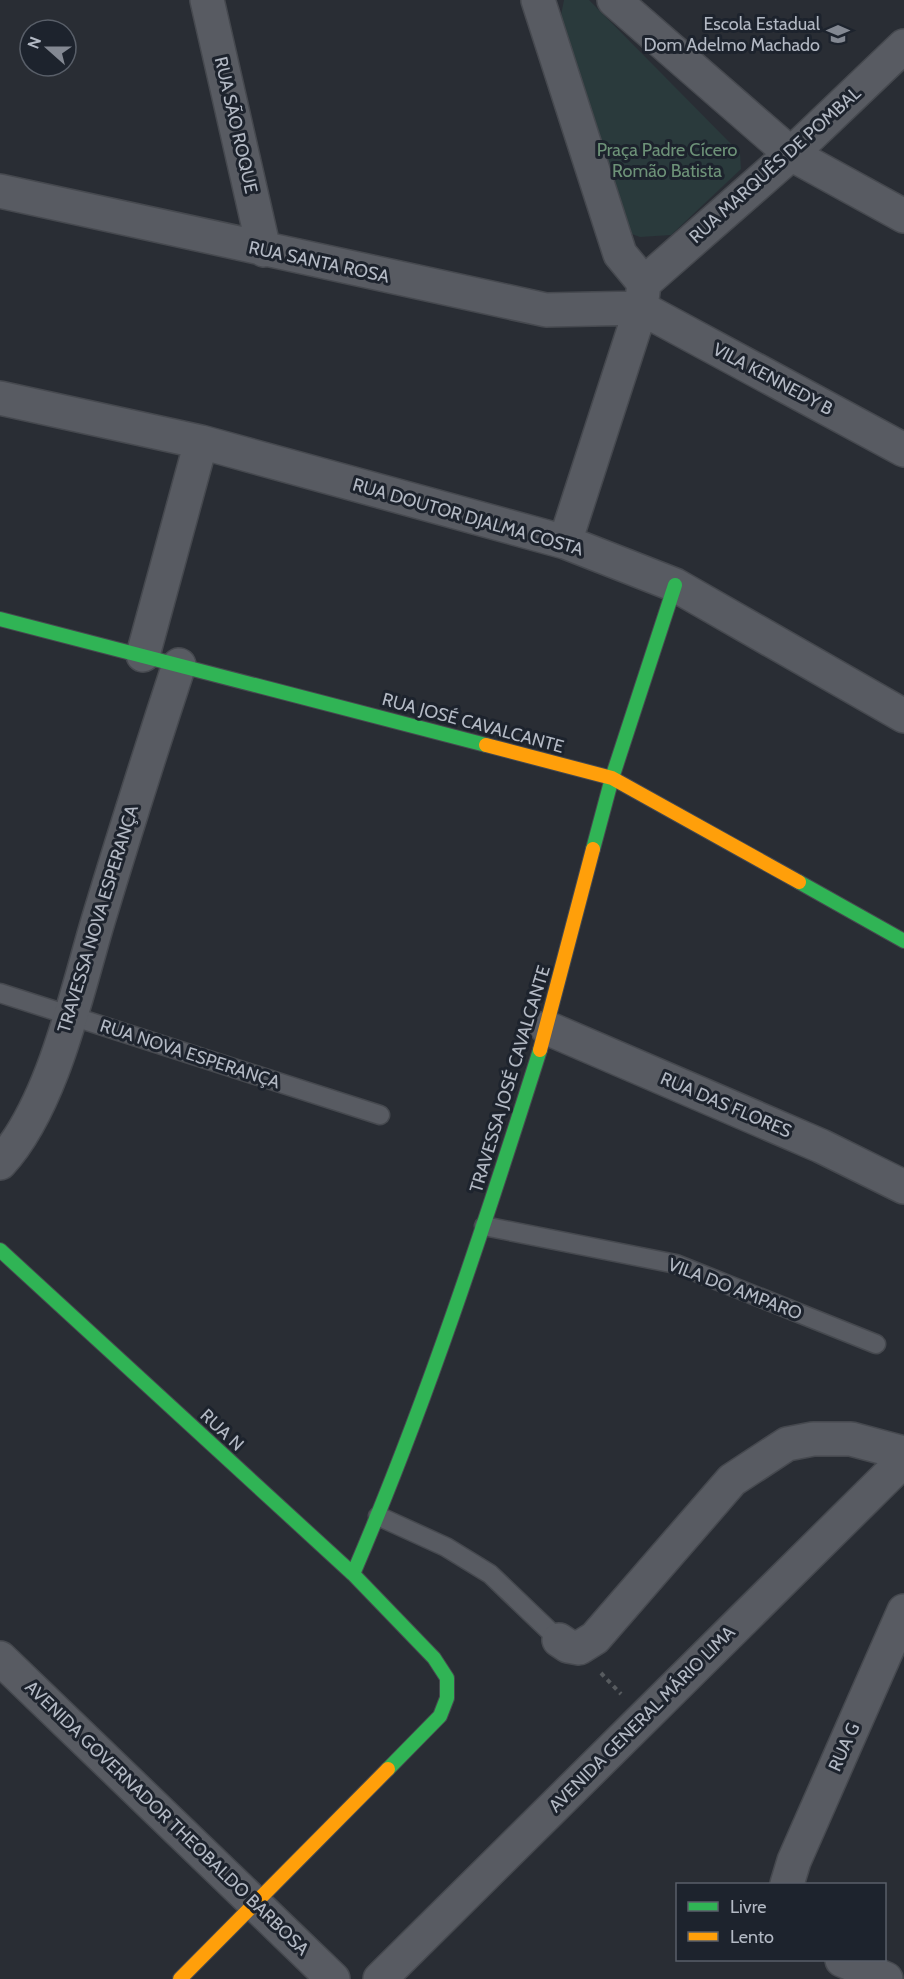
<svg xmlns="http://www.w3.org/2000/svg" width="904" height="1979" font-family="Cabin,sans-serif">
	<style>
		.green { fill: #2a3a3c }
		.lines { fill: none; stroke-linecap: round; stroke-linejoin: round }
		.lane-casing { stroke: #46494f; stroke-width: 21 }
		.street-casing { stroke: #46494f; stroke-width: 36 }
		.fast-casing { stroke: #46494f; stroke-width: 16 }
		.slow-casing { stroke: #46494f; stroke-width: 16 }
		.path { stroke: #575b5f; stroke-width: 4; stroke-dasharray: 4.5 4.5; stroke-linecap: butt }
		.lane { stroke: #585b62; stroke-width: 18 }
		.street { stroke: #585b62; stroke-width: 33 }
		.fast { stroke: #30b455; stroke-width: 14 }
		.slow { stroke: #ff9f0a; stroke-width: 14 }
		.labels { text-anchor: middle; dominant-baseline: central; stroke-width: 6; stroke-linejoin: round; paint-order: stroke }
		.poi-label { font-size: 18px; fill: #b3b9c4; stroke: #1d232d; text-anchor: end }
		.street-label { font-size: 18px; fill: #b3b9c4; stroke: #1d232d }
		.park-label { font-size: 18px; fill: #6d9278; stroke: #1d232d }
	</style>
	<rect width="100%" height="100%" fill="#292d34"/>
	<path class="green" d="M564,0H589L740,153L741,169L671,235L640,237L629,233L561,15Z"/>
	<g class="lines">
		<g class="lane-casing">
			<path id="lane" d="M0,993L380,1115
				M484,1226L676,1264L876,1344
				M378,1516L446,1547L490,1574L559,1640"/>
		</g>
		<g class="street-casing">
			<path id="street" d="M207,0L264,250
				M538,0L620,254L644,283L641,308L565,542
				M614,0L791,154L904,216
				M0,191L546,310L641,308L904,450
				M644,283L791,154L904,46
				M0,398L201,442L565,542L675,585L904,716
				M143,655L201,442
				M547,1028L821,1146L904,1187
				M0,1163C52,1107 76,995 98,921C124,835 151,750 179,665
				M559,1640L568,1646L579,1648L595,1638L732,1480L787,1444L813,1439H851L904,1453
				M0,1658L333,1979
				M787,1884L794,1861L904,1611
				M842,1960L886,1979
				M380,1979L904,1460"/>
		</g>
		<g class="fast-casing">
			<path id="fast" d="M0,619L486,745
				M593,849L612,778L675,585
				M799,882L904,941
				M0,1250L353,1574L434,1658L447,1678V1698L440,1716L388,1769
				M353,1574C426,1404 484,1227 540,1050"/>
		</g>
		<g class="slow-casing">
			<path id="slow" d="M486,745L612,778L799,882
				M540,1050L593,849
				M180,1979L388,1769"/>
		</g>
		<path class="path" d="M601,1673L621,1694"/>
		<use href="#lane" class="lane"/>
		<use href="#street" class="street"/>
		<use href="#fast" class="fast"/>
		<use href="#slow" class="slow"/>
	</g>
	<defs>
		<g id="school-bare" transform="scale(1.8)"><path d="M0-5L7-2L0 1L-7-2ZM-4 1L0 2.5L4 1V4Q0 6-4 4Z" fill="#838892" stroke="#1d232d" stroke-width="2.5" paint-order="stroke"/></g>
	</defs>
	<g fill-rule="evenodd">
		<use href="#school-bare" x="838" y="34"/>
	</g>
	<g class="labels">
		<g class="poi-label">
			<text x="820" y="24">Escola Estadual<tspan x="820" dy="21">Dom Adelmo Machado</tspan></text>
		</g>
		<g class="street-label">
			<text transform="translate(236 125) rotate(77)">RUA SÃO ROQUE</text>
			<text transform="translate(775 165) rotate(-42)">RUA MARQUÊS DE POMBAL</text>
			<text transform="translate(319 262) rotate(12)">RUA SANTA ROSA</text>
			<text transform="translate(773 379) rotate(28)">VILA KENNEDY B</text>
			<text transform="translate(468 517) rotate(16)">RUA DOUTOR DJALMA COSTA</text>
			<text transform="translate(473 723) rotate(15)">RUA JOSÉ CAVALCANTE</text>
			<text transform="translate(98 919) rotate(-73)">TRAVESSA NOVA ESPERANÇA</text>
			<text transform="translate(190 1054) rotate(18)">RUA NOVA ESPERANÇA</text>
			<text transform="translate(510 1079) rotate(-73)">TRAVESSA JOSÉ CAVALCANTE</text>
			<text transform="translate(726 1105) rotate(23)">RUA DAS FLORES</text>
			<text transform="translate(735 1289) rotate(21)">VILA DO AMPARO</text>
			<text transform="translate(222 1430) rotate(43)">RUA N</text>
			<text transform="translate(642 1719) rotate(-45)">AVENIDA GENERAL MÁRIO LIMA</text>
			<text transform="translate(844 1747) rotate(-66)">RUA G</text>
			<text transform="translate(167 1818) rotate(44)">AVENIDA GOVERNADOR THEOBALDO BARBOSA</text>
		</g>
		<g class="park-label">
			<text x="667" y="150">Praça Padre Cícero<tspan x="667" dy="21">Romão Batista</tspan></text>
		</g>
	</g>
	<rect x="676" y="1883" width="210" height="78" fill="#1d232d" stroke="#595f69" stroke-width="1.5"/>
	<rect x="688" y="1902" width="30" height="9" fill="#30b455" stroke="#595f69" stroke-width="1.5"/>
	<text x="730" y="1913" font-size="18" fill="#b3b9c4">Livre</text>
	<rect x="688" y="1932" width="30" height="9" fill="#ff9f0a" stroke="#595f69" stroke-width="1.5"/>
	<text x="730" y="1943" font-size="18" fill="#b3b9c4">Lento</text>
	<g transform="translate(48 48) rotate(291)"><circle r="28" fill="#1d232d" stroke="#595f69" stroke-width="1.5"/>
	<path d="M0-4.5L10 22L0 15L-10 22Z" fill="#838892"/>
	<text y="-9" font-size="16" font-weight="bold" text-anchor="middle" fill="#b3b9c4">N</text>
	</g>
</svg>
